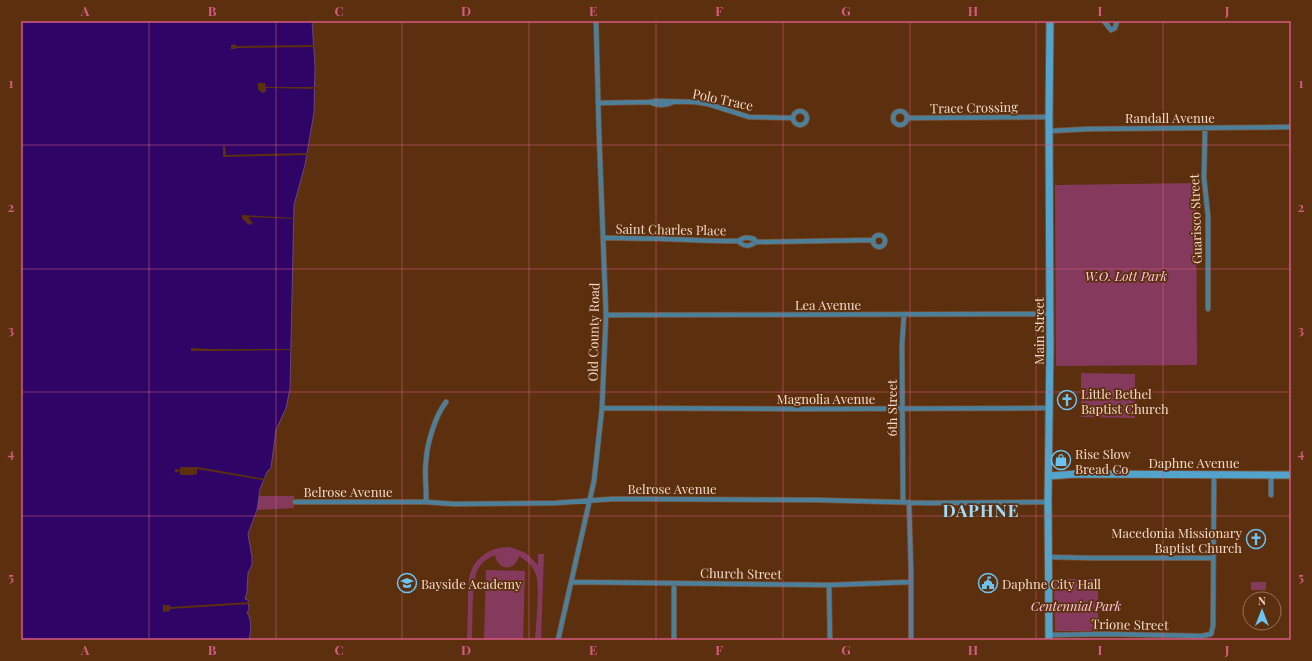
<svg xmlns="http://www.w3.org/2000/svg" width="1312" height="661" font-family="'Playfair Display',serif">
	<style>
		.green { fill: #853a5d }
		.water { fill: #2f0467; stroke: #6a4484 }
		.pier { fill: #5c2f0e }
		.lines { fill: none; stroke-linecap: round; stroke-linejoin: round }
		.street-casing { stroke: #774d2f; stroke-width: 6 }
		.secondary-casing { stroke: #774d2f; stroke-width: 9 }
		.street { stroke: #4e7f99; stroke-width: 4.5 }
		.secondary { stroke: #52a4cd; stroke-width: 7 }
		.grid { fill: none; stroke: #d45b81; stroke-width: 1; stroke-opacity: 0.55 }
		.labels { text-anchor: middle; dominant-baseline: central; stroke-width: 3.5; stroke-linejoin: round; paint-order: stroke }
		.street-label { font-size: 13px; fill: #f4d8c7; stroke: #5c2f0e }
		.park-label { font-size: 13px; font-style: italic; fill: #fec5dc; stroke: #5c2f0e }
		.poi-label { font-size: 13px; fill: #f4d8c7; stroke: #5c2f0e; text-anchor: start }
		.district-label { font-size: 17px; font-weight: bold; letter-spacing: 1px; fill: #9ddcff; stroke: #5c2f0e }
		.neatline { fill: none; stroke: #d45b81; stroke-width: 1.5 }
		.grid-label { font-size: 13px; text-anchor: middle; font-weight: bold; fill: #d45b81 }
	</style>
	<rect width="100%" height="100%" fill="#5c2f0e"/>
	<path class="green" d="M1196,183L1197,365L1056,366L1055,185Z
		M1081,373L1135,374V418L1081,417Z
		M255,496H294V508L257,510Z
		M510,547L526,553L538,565V554H544L541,640H535C536,624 540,588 536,575C533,566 527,561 519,556C515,572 498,571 495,555C488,558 482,562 478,569C471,582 473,624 472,640H467C467,628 468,615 468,603C468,595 468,586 469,578C473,558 491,546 510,547Z
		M486,570L525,571L523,640H484Z
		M1054,579H1098V631H1055Z
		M1251,582H1266V590H1251Z"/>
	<path class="water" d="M21,21H312L315,66L314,113L305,165L294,205L290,389L286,408L276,430L271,468L267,472L260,489L257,510L248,534L252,557V565L248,573L247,592L245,599L248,600L249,609L247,613C252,619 251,632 249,640H21Z"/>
	<path class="pier" d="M236,44V46L315,45L316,47L236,48V49H231V45Z
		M258,83H265L266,87H317V89L266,88V92L262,93L258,89Z
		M223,146H225L226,155L309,153V155L223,157Z
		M242,215L296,218V219L249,217V218L253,223L249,225L242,218Z
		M191,348L210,349H293V350L211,351H191Z
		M180,467H197L266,479L265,481L262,480L197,469V474L193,475H180V471L175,473V469L180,470Z
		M250,602L251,604L170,609V611L163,612V605H170V607Z"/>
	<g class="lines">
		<g class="street-casing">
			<path id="street" d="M1104,21L1111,30L1115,28L1117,21
				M650,102C659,106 665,106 673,102
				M598,103L650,102L656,101L695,102L708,104L749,117L793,118
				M793 118a7 7 0 1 1 14 0a7 7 0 1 1-14 0Z
				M893 118a7 7 0 1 1 14 0a7 7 0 1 1-14 0Z
				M907,118L1049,117
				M1205,128L1204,178L1208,216V309
				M1049,131L1088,129L1291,127
				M873 241a6 6 0 1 1 12 0a6 6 0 1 1-12 0Z
				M603,238C649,237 693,241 738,241C744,247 749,247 756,242L873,240
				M738,241C744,237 747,237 754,239L756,242
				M606,315L1042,314L1050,313
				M602,408L801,409L1050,408
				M1271,475V495
				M295,502H426L454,504L556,503L612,499H645L818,500L929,503L1048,502
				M426,502C427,488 424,475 426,461C427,444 435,416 446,402
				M903,502L902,345L904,314
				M909,502L911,570V640
				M1048,557L1091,558H1213
				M572,582L829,585L911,582
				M829,585L830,640
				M1049,635L1106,634L1202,636L1211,634L1213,626L1214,475
				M558,640L594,481L602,408L606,315L599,133L596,21
				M674,640V583"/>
		</g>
		<g class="secondary-casing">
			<path id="secondary" d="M1049,476L1076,474L1291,475
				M1049,640L1048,502L1050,345L1049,117L1050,21"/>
		</g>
		<use href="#street" class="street"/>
		<use href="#secondary" class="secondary"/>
	</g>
	<path class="grid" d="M149,21V640M276,21V640M402,21V640M529,21V640M656,21V640M783,21V640M910,21V640M1036,21V640M1163,21V640M21,145H1291M21,269H1291M21,392H1291M21,516H1291"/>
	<defs>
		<g id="church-ring" transform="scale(1)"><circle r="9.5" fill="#5c2f0e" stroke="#6ac3f1" stroke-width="1.5"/><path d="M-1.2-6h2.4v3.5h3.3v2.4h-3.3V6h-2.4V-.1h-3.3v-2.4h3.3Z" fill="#6ac3f1"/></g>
		<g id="shop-ring" transform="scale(1)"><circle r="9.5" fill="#5c2f0e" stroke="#6ac3f1" stroke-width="1.5"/><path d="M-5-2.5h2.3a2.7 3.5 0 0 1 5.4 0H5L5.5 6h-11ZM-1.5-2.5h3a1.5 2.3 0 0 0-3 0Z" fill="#6ac3f1"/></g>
		<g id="school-ring" transform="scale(1)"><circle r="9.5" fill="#5c2f0e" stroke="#6ac3f1" stroke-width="1.5"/><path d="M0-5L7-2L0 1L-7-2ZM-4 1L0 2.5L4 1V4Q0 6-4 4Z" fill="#6ac3f1"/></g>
		<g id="civic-ring" transform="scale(1)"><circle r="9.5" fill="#5c2f0e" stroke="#6ac3f1" stroke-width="1.5"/><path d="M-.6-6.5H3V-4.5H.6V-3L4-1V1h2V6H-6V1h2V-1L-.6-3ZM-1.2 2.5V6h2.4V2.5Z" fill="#6ac3f1"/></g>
	</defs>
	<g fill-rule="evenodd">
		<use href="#church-ring" x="1067" y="400"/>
		<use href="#shop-ring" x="1061" y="460"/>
		<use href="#church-ring" x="1256" y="539"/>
		<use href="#school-ring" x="407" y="583"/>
		<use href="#civic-ring" x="988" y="583"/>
	</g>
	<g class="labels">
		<g class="street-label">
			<text transform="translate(723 99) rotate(12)">Polo Trace</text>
			<text transform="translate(974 107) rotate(-1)">Trace Crossing</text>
			<text x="1170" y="117">Randall Avenue</text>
			<text transform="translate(1195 219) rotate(-92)">Guarisco Street</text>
			<text transform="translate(671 229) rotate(1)">Saint Charles Place</text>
			<text x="828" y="304">Lea Avenue</text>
			<text transform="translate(1038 331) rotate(-90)">Main Street</text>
			<text transform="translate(593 332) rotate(-89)">Old County Road</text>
			<text x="826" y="398">Magnolia Avenue</text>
			<text transform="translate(891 408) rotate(-90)">6th Street</text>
			<text x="1194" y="462">Daphne Avenue</text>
			<text x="672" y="488">Belrose Avenue</text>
			<text x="348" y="491">Belrose Avenue</text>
			<text transform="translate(741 573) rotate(1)">Church Street</text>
			<text transform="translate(1130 624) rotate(1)">Trione Street</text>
		</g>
		<g class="park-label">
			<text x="1126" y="275">W.O. Lott Park</text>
			<text x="1076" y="605">Centennial Park</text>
		</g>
		<g class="poi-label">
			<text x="1081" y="393">Little Bethel<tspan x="1081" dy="15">Baptist Church</tspan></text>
			<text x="1075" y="453">Rise Slow<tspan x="1075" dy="15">Bread Co</tspan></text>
			<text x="1242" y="532" text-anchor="end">Macedonia Missionary<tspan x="1242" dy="15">Baptist Church</tspan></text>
			<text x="421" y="583">Bayside Academy</text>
			<text x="1002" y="583">Daphne City Hall</text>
		</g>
		<g class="district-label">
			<text x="981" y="510">DAPHNE</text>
		</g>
	</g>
	<rect width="1312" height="661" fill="none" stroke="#5c2f0e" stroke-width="44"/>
	<g transform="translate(1262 611)"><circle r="19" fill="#5c2f0e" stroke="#997358"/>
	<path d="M0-3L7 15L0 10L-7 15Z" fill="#6ac3f1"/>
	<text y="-6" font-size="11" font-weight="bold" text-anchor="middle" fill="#f4d8c7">N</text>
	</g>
	<rect x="22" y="22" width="1268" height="617" class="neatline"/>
	<g class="grid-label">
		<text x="85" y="16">A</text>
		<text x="212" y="16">B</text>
		<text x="339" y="16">C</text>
		<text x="466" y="16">D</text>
		<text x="593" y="16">E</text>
		<text x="719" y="16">F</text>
		<text x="846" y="16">G</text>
		<text x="973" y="16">H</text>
		<text x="1100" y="16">I</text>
		<text x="1227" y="16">J</text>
		<text x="11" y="88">1</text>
		<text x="1301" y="88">1</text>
		<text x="11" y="212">2</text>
		<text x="1301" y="212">2</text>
		<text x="11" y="335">3</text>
		<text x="1301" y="335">3</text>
		<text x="11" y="458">4</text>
		<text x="1301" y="458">4</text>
		<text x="11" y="582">5</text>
		<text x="1301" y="582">5</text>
		<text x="85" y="655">A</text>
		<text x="212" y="655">B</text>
		<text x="339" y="655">C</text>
		<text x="466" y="655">D</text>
		<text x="593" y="655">E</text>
		<text x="719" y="655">F</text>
		<text x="846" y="655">G</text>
		<text x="973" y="655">H</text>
		<text x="1100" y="655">I</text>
		<text x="1227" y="655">J</text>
	</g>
</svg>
